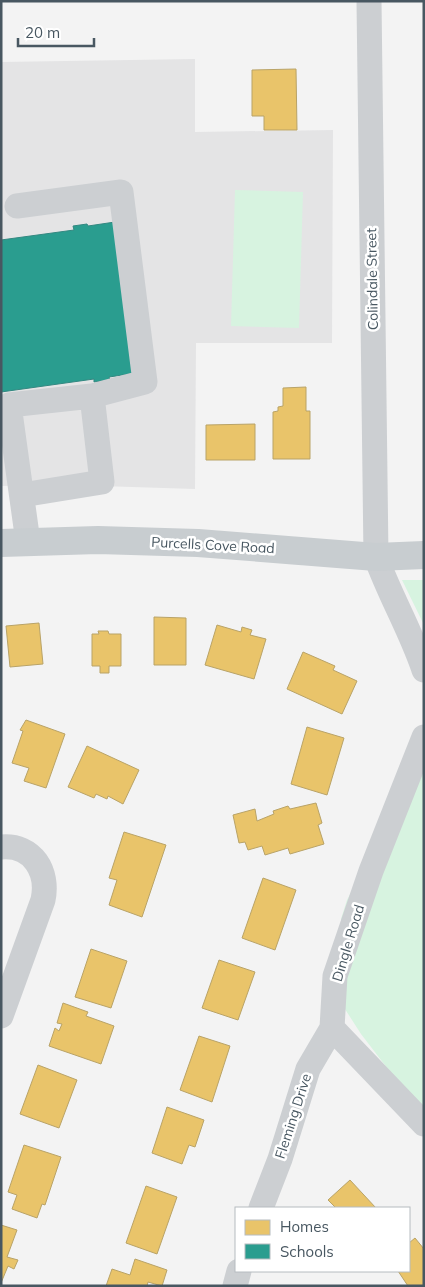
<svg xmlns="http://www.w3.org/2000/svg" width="425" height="1287" font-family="Mulish,sans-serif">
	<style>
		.education { fill: #e4e4e5 }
		.green { fill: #d7f3e0 }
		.homes { fill: #e9c46a; stroke: #b9a367 }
		.schools { fill: #2a9d8f; stroke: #338881 }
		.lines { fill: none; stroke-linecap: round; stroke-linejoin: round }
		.minor { stroke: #cccfd2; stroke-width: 25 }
		.major { stroke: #c8cdd0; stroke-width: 28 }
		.labels { text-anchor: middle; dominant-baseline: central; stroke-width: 5; stroke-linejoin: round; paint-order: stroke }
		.street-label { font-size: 14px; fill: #485761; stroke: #fff }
	</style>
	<rect width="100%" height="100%" fill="#f3f3f3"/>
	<path class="education" d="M195,59V132L333,130L332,343H196L195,489L69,485L1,486V62Z"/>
	<path class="green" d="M235,190L303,192L299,328L231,326Z
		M402,580H424V625Z
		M424,744V1116L361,1034L343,1006L341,919L347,900L401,796Z"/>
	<path class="homes" d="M296,69L297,130H264V116H252V70Z
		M306,387V411H310V459H273V412L278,411V407L283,406V388Z
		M255,424V460H206V425Z
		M154,617L186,618V665H154Z
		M39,623L43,664L10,667L6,626Z
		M217,625L241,632L242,627L252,630L250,635L266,639L254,679L205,665Z
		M98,631H108L109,634H121V666H109V673H100V666H92V634H99Z
		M303,652L335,666L333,670L357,681L342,714L287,689Z
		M26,720L65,734L46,788L24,781L29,768L12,763L23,731L20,730Z
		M307,727L344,738L327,795L291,784Z
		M87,746L139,770L123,804L108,796L107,799L96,794L94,798L68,787Z
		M316,803L322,823L318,825L324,844L290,854L288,848L265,855L262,846L248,850L245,842L239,843L233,815L255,809L257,821L274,814L273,811L288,806L290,809Z
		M124,832L166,845L142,917L109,905L117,880L109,878Z
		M263,878L296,890L275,950L242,938Z
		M91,949L127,961L111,1008L75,997Z
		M219,960L255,972L238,1020L202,1008Z
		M63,1003L88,1012L86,1016L114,1026L101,1064L49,1046L55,1028L59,1031L62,1024L57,1023Z
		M199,1036L230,1046L212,1102L180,1090Z
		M38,1065L77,1080L59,1128L20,1114Z
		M167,1107L204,1120L195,1147L189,1145L182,1164L152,1153Z
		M24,1145L61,1157L45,1205L42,1204L37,1218L12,1209L17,1195L8,1192Z
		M350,1180L376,1208H336L328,1200Z
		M146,1186L177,1197L157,1254L126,1243Z
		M1,1225L17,1230L7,1257L18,1260L14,1269L8,1266L1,1283Z
		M415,1238L424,1249V1286H408L398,1271H409V1243Z
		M135,1259L167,1270L162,1286L148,1282L147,1286H106L112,1269L130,1275Z"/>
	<path class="schools" d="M115,222L136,373L109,377L110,380L94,382V379L1,392V240L74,230L73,226L87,224L88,226Z"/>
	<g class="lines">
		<path class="minor" d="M369,1L376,557C390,596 411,631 424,670
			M17,206L121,192L145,382L92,396L102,482L22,495
			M28,542L9,405L92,396
			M1,847C33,844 49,872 43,900L1,1016
			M332,1028L424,1124
			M261,1208L280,1159L308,1069L332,1028L335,976L371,871L424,737
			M235,1286L239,1271"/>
		<path class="major" d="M1,543L98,540L198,543L376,557L424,555"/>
	</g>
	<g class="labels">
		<g class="street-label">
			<text transform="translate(372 279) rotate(-91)">Colindale Street</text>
			<text transform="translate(213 545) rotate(3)">Purcells Cove Road</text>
			<text transform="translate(348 943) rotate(-73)">Dingle Road</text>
			<text transform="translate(293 1116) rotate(-72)">Fleming Drive</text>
		</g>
	</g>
	<rect width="425" height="1287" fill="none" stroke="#485761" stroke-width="5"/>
	<rect x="235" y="1207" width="175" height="65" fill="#ffffff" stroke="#b6bcc0"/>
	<rect x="245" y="1220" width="25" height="15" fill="#e9c46a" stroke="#b6bcc0"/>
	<text x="280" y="1232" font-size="15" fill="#485761">Homes</text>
	<rect x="245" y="1244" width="25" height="15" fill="#2a9d8f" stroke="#b6bcc0"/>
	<text x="280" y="1257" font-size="15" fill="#485761">Schools</text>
	<path d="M18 38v8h76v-8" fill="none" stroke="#485761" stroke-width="2.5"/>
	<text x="25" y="38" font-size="15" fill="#485761" stroke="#ffffff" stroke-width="4" paint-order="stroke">20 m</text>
</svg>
